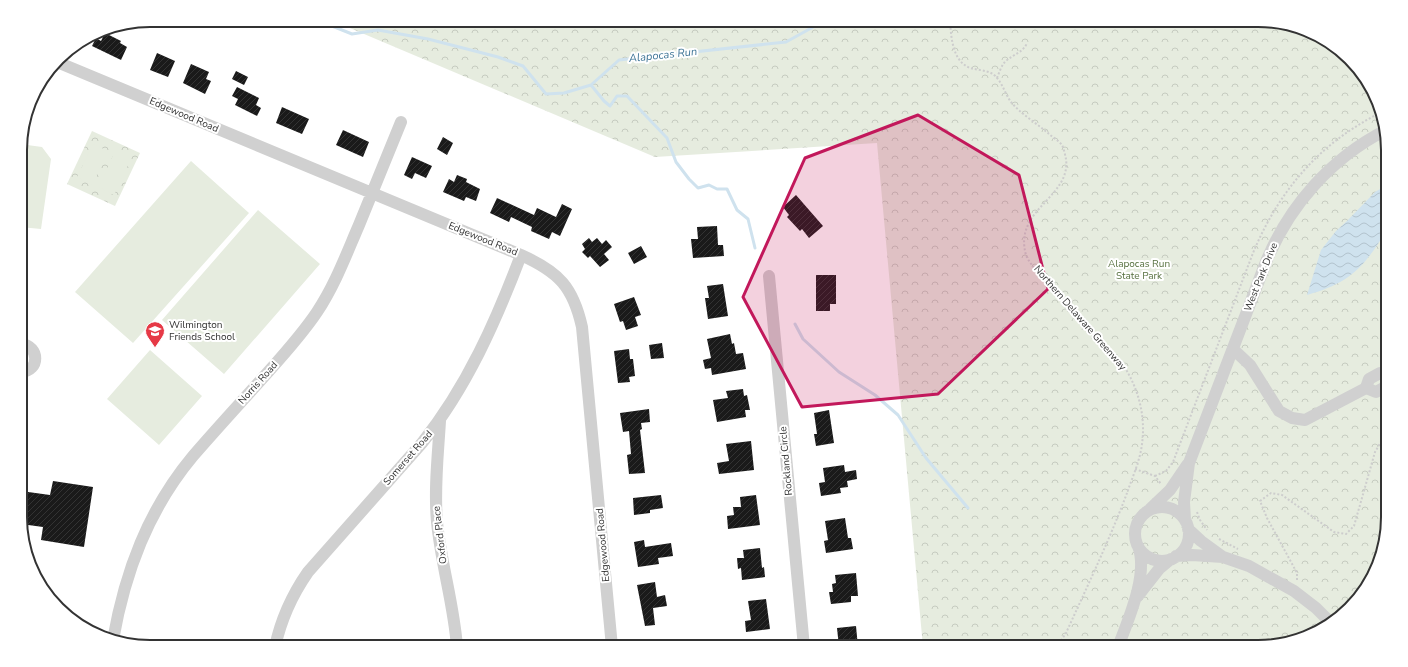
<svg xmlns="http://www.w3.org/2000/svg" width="1408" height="667" font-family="'Nunito Sans',sans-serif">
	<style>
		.forest { fill: url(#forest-crowns) }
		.pitch { fill: #e6ecdf }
		.water { fill: url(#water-waves) }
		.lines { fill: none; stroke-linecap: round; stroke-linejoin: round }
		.stream { stroke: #cfe2ee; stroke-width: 3 }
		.building { fill: url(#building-hatch) }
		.path { stroke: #cdcdcd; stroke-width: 2; stroke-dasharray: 2 2; stroke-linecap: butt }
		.minor { stroke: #d0d0d0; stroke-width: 12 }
		.marked { fill: #c2185b; fill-opacity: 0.2; stroke: #c2185b; stroke-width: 3; stroke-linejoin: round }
		.labels { text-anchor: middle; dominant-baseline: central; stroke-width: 4; stroke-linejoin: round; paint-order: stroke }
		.street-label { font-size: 10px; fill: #333; stroke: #fff }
		.park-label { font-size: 10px; fill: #56703f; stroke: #fff }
		.poi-label { font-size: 10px; fill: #333; stroke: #fff; text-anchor: start }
		.water-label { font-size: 11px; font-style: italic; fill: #3f7597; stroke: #fff }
		.rim { fill: none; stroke: #333; stroke-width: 2 }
	</style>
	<defs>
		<pattern id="forest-crowns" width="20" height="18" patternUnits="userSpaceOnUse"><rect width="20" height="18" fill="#e6ecdf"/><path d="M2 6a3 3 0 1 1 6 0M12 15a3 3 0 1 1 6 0" fill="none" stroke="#c6cbc0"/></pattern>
		<pattern id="water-waves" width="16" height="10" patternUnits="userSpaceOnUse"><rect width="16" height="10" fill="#cfe2ee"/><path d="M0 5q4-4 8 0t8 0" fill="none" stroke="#b2c2cd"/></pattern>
		<pattern id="building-hatch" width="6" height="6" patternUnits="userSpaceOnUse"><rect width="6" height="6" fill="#1a1a1a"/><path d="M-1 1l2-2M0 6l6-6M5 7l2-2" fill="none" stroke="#333"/></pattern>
	</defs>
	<rect width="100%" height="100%" fill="#fff"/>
	<path class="forest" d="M331,20H1258L1308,30L1361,71L1387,133L1388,518L1378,567L1356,603L1331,625L1267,647H923L877,143L655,157Z
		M92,131L140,153L115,206L67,184Z"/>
	<path class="pitch" d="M20,144L42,147L51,159L41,229L20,227Z
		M93,144L108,151L92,185L77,177Z
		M114,153L130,161L114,195L99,187Z
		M191,161L249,213L133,343L75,292Z
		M258,210L320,264L224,374L162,320Z
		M150,350L202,396L159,445L107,399Z"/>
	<path class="water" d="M1387,185C1387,196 1389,218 1387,228C1386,234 1381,239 1378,244C1358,274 1342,285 1307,295L1321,250L1336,231L1347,221L1375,192Z"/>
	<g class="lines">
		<path class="stream" d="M317,20L352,34L378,30L428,39L498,57L523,66L546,94L564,93L591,85L619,60L786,42L815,26L861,24L867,20
			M1099,20L1115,22L1117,20
			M591,85L604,101L610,106L617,96H627L667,138L676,162L689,179L698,188L709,185L717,189H727L737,210L748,219L755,248
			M795,324L803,339L839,372L875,395L898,415L926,458L968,508"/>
	</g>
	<path class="building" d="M105,33L121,41L120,43L127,47L121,60L92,46L96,38L101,41Z
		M157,53L175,61L168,77L150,70Z
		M191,64L209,72L206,79L211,81L205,94L183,83Z
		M236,71L248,77L244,85L232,79Z
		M237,87L259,98L256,105L261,108L257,116L235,105L238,99L232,96Z
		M282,107L309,119L302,134L276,123Z
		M343,130L369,142L363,157L336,145Z
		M443,137L453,143L447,155L437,149Z
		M412,157L432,166L426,178L415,173L412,179L404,175Z
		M457,175L467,179L466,182L480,189L476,201L466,197L464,201L443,192L449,179L454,182Z
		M796,195L823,226L809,238L802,229L800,231L787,217L789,215L783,207Z
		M497,198L534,215L537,208L556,217L562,204L572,209L560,236L552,232L549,239L531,231L532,227L511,217L509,222L490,213Z
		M717,226L718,245H723L724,256L693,258L691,239H698L697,227Z
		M589,238L592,242L597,238L602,244L606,240L612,247L604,254L609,260L600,267L590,256L588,258L582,252L585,249L582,244Z
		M641,246L647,257L634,264L628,253Z
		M816,275H836V304H830V311H816Z
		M723,284L728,316L708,319L705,298H709L707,286Z
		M634,297L641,315L635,317L638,326L626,330L623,321L620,322L614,304Z
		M730,334L732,344L734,343L736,354L743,353L746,369L712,375L711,368L705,369L703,360L711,358L707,339Z
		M662,343L664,358L651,359L649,345Z
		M629,349L630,359H633L635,376L629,377L630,382L618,383L614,351Z
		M743,389L744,396L747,395L750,410H745L746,417L717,422L713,400L728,398L726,391Z
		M649,409L650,422L641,423L642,429L640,430L645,473L629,474L627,455L631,454L629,431L623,432L620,413Z
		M829,410L834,443L816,446L814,434H817L814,413Z
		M751,441L754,470L719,474L717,463L729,461L726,444Z
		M844,465L845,472L856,470L857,479L847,481L848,487L840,488L841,493L821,496L819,483L825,482L823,468Z
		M53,481L93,487L84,547L41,540L43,527L21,524V491L50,495Z
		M661,495L663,508L650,510V513L634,515L633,498Z
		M756,495L760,525L728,529L727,516L734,515L733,507H741L740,497Z
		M845,518L848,538H851L853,549L826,553L824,541L828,540L825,521Z
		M644,540L645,547L671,543L673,556L658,558L659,564L638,567L634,542Z
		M760,548L762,568L764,567L765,577L742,580L741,568L738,569L737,558H744L743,550Z
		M856,573L858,596H851V602L831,604L829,592H833L832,584L836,583L835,575Z
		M655,582L657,597L665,595L667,606L653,608L655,625L645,626L637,585Z
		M766,599L770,629L746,632L745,621L751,620L748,601Z
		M856,626L858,647H839L837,628Z"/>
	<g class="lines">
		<path class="path" d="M950,20C951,36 952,61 970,68C977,70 986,70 993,74C1002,81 1005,94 1011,102C1021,114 1036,123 1048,133C1052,137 1058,140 1062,145C1064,149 1065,155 1066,159C1071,198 1013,209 1026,255C1030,266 1048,283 1057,292C1079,316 1100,339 1122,363C1138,387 1146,415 1142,444C1140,461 1132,478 1127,493C1109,541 1087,587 1066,633L1057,647
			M997,78C999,73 1001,67 1004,63C1011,55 1023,53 1027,43
			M1135,469L1155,476L1161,484
			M1155,476L1166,471L1173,462L1253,253C1270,212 1294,176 1328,147C1343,134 1361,123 1379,113
			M1197,512L1200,520L1207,530
			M1219,539L1238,549
			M1297,580V573L1267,518L1260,501L1271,493L1282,495L1334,532L1346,534L1354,526L1375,452L1388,430"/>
		<path class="minor" d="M57,62L521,255C559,272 573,287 582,327L612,647
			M769,276L804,647
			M21,344C40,346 40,371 21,372
			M1233,349L1250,365L1279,411L1292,418L1305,420L1366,388L1369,379L1380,373L1388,375
			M1366,388L1376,392L1387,386L1388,383
			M440,421C438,455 434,489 437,522C441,564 454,605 457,647
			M1135 534a27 27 0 1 1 54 0a27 27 0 1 1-54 0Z
			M1150,509L1170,490L1187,465
			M1185,520L1184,502L1189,463L1266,262C1289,206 1331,158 1386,130
			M1188,529L1201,541L1223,557L1249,566L1294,591L1316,608L1332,624
			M1176,556L1192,555L1223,557
			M1137,597L1159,569L1171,559
			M113,640C125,572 148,510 193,456C218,427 244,399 269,371C286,352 303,333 317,312C335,285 346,255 359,225C373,191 387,156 401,122
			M275,647C281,619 292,595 308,572L422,443C467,387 496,321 521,255
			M1118,647C1128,620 1149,574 1138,546"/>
	</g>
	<path class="marked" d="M918,115L1019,175L1048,289L938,394L802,407L743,297L805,158Z"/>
	<defs>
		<g id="school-pin" transform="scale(1)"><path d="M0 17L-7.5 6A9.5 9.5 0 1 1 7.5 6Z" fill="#e63946" stroke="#fff"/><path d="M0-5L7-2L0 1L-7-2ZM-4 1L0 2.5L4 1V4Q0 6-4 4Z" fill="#fff"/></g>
	</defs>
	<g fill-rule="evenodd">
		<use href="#school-pin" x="155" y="331"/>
	</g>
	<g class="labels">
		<g class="street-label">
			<text transform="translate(184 115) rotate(23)">Edgewood Road</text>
			<text transform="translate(483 239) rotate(22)">Edgewood Road</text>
			<text transform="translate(1261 277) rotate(-68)">West Park Drive</text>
			<text transform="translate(1080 318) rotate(49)">Northern Delaware Greenway</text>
			<text transform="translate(258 383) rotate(-48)">Norris Road</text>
			<text transform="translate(408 458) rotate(-49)">Somerset Road</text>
			<text transform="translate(786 461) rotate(-95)">Rockland Circle</text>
			<text transform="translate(440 535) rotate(-97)">Oxford Place</text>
			<text transform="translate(603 545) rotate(-95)">Edgewood Road</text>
		</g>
		<g class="park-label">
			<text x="1139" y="264">Alapocas Run<tspan x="1139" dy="12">State Park</tspan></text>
		</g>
		<g class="poi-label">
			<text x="169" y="325">Wilmington<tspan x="169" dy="12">Friends School</tspan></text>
		</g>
		<g class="water-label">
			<text transform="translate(663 55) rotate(-6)">Alapocas Run</text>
		</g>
	</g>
	<path d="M0 0H1408V667H0ZM150 27H1258A123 123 0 0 1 1381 150V517A123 123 0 0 1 1258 640H150A123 123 0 0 1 27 517V150A123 123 0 0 1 150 27Z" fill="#fff" fill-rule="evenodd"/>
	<path class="rim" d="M150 27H1258A123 123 0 0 1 1381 150V517A123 123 0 0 1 1258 640H150A123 123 0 0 1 27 517V150A123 123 0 0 1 150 27Z"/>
</svg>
